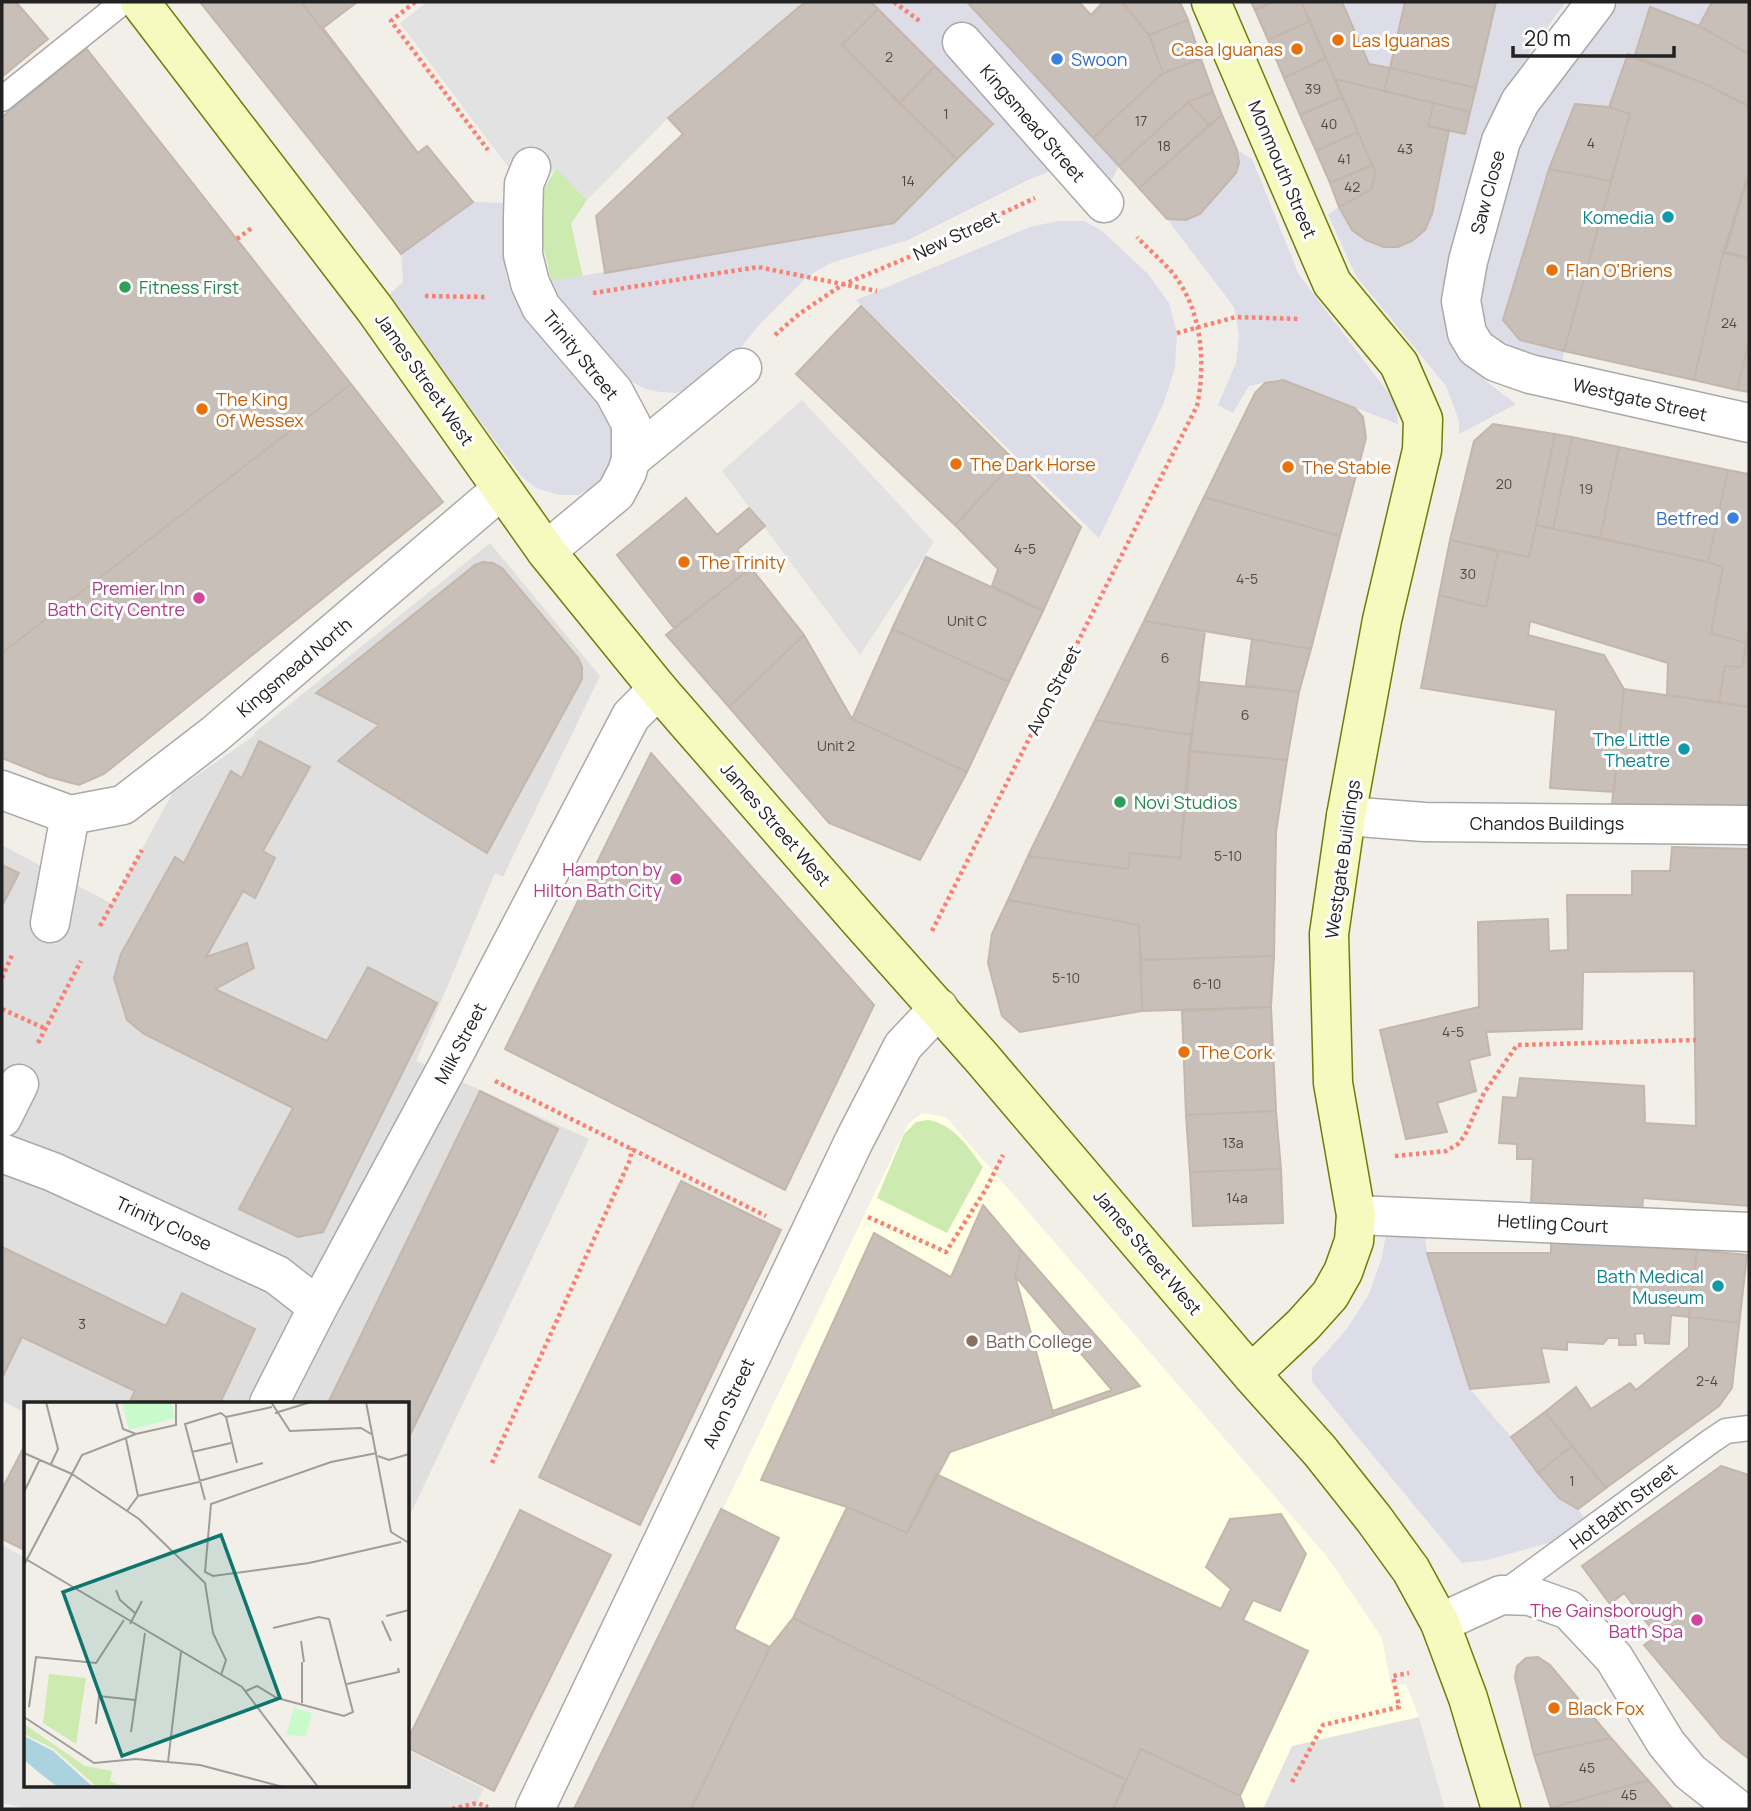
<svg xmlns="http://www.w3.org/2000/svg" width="1751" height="1811" font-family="Manrope,sans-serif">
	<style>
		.residential { fill: #e0dfdf }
		.education { fill: #ffffe5 }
		.grass { fill: #cdebb0 }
		.parking { fill: #e2e2e2 }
		.plaza { fill: #dddde8 }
		.building { fill: #c7bfb8; stroke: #c4b6ab; stroke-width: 2 }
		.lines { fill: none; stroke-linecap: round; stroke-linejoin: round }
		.lane-casing { stroke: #a9a9a9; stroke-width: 27 }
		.street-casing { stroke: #a9a9a9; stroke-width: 41 }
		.secondary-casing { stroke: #707d05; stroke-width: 41 }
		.path { stroke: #fa8072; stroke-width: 4.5; stroke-dasharray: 3.5 3.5; stroke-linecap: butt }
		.lane { stroke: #fff; stroke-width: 24 }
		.street { stroke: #fff; stroke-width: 38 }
		.secondary { stroke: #f7fabf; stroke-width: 38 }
		.food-dot { fill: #e8710a; stroke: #fff; stroke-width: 2.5 }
		.shop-dot { fill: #3f7fe0; stroke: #fff; stroke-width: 2.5 }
		.culture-dot { fill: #0f9aa8; stroke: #fff; stroke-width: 2.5 }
		.leisure-dot { fill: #2e9e5b; stroke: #fff; stroke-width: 2.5 }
		.hotel-dot { fill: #d1479c; stroke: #fff; stroke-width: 2.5 }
		.education-dot { fill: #8d6e63; stroke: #fff; stroke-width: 2.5 }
		.labels { text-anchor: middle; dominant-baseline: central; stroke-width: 6; stroke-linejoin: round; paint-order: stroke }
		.number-label { font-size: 14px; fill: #4b4948 }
		.food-label { font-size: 18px; fill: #c56008; stroke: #fff; text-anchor: start }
		.shop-label { font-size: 18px; fill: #366cbe; stroke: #fff; text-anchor: start }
		.street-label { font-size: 18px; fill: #222; stroke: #fff }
		.culture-label { font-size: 18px; fill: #0d838f; stroke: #fff; text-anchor: end }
		.leisure-label { font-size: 18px; fill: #27864d; stroke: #fff; text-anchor: start }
		.hotel-label { font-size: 18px; fill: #b23c85; stroke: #fff; text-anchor: end }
		.education-label { font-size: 18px; fill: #785e54; stroke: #fff; text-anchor: start }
		.inset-road { fill: none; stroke: #9f9d99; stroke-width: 2 }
		.view { fill: #0f766e; fill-opacity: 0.15; stroke: #0f766e; stroke-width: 3.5 }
		.inset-edge { fill: none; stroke: #222; stroke-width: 3.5 }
	</style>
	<rect width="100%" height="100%" fill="#f2efe9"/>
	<path class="residential" d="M490,543L600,676L503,877L495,873L416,1061L589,1139L408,1519V1403H26V1413L2,1401V845L112,904L173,792L255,735L254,733Z"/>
	<path class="education" d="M922,1113L946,1117L1328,1558L1382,1638L1391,1686L1406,1684L1419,1717L1445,1809H579L908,1124Z"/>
	<path class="grass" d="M556,168L587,200L571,224L583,277L551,281C547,257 536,228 540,204C542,191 550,179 556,168Z
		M928,1120C955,1125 967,1146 983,1167L947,1233L877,1198L904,1134L916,1122Z"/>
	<path class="parking" d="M427,2H805L668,118L587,200L556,168L530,191L505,163L400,23Z
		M802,400L934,542L860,655L722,471Z
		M2,1545L26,1558V1785H408V1750L484,1789L474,1809H29L2,1803Z
		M1419,1717L1445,1809H1263L1292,1746Z"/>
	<path class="plaza" d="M871,2H967L1119,166L1111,181L1093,173L1056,169L1028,180L908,240L831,263L808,276L760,324L724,368L690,390L675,393L660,392L645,389L631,381L559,298L551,281L894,223L993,124Z
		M1342,2H1405L1390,68L1369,64Z
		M1496,2H1566L1537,41L1506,92L1467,362L1487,382L1516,404L1459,434V421L1446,386L1356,276L1328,215L1339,207L1352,231L1366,240L1384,247H1398L1412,241L1425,230L1432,214L1449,131L1465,133Z
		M1619,2H1712L1699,26L1650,8L1634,58L1628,55L1609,107L1574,105L1532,220L1503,320L1520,340L1564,351L1561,370L1485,339L1477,306L1501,197L1527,125L1547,92L1572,65Z
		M1237,150L1252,159L1299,275L1396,403L1398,424L1279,379L1249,386L1233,413L1218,405L1236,363L1239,335L1234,307L1167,219L1186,220L1200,214L1236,173L1239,163Z
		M473,202L507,203L505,272L511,292L611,419L614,440L611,468L596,485L578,495H559L536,488L522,477L387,297L403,282L401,254Z
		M1058,221H1084L1102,231L1148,274L1169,303L1177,333L1175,368L1163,405L1099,538L856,300L1030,227Z
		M1420,1199L1427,1253L1470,1389L1511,1437L1538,1473L1578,1509L1587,1522L1560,1540L1487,1560L1462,1563L1312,1382V1368L1347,1329L1369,1294L1382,1257L1386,1233Z"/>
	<path class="building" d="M2,2H16L48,39L2,77Z
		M200,2H357L323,28L418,153L427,146L473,202L401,254Z
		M200,2H301L418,153L427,146L473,202L401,254Z
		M805,2H871L878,9L842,45L957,159L894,223L605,273L596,216L683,134L668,118Z
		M967,2H1079L1091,15L1103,2H1122L1149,35L1163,73L1093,138Z
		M1122,2H1180L1188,20L1149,35Z
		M1251,2H1273L1255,10Z
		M1273,2H1301L1310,21L1268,40L1255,10Z
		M1301,2H1342L1369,64L1390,68L1384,91L1335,79Z
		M1405,2H1496L1476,88L1390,68Z
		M1712,2H1749V54L1699,26Z
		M1650,7L1699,26L1749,54V106L1703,83L1634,58Z
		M878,9L935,66L899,103L842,45Z
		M1188,20L1201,59L1163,73L1149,35Z
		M1310,21L1326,58L1284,78L1268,40Z
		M86,48L351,384L2,653V117Z
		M1628,54L1703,83L1749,107V172L1723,253L1694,380L1564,351L1630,114L1609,107Z
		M1326,58L1342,97L1300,115L1284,78Z
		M1201,59L1213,92L1188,102L1119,166L1093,138L1163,73Z
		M935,66L993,124L957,159L899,103Z
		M1390,68L1476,88L1470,112L1384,91Z
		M1335,79L1434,103L1428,126L1449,131L1432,214L1425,230L1412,241L1398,247H1384L1366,240L1352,230L1339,207L1372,189L1375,172Z
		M1213,92L1222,115L1209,125L1188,102Z
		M1342,97L1358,132L1316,151L1300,115Z
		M1188,102L1209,125L1139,188L1119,166Z
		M1434,103L1470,112L1465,134L1428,126Z
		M1575,104L1609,107L1630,114L1611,181L1549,169Z
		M1222,115L1237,150L1239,163L1236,173L1200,214L1186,220L1167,219L1139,188Z
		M1358,132L1372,165L1330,183L1316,151Z
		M1372,165L1375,172L1372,189L1339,207L1330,183Z
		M1549,169L1611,181L1564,351L1520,340L1503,320Z
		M1749,175V258L1725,252Z
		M1723,253L1749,259V340L1737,390L1694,380Z
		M861,306L1015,461L955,525L796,374Z
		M1749,340V392L1737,390Z
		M1283,380L1355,408L1363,417L1366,438L1340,536L1204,497L1255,393L1265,383Z
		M351,384L443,502L104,774L79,785L49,777L2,758V653Z
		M1493,424L1555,434L1529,557L1450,540L1474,441Z
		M1555,434L1572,437L1553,529L1536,525Z
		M1572,437L1619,447L1600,538L1553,529Z
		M1619,447L1728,470L1708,562L1600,538Z
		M1015,461L1081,527L1043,611L992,586L998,569L955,525Z
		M1728,470L1749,474V631L1746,643L1711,633L1723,567L1708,562Z
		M1204,497L1340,536L1311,649L1144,621Z
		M686,498L717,535L749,508L765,526L737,550L751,568L674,628L617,555Z
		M1536,525L1708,562L1723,567L1711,633L1746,643L1742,667L1725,666L1719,702L1667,695L1668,663L1530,621L1528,635L1604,655L1624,689L1614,792L1550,788L1556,710L1421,688L1439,595L1486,607L1498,551L1529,557Z
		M1450,540L1498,551L1486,607L1439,595Z
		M926,557L1043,611L1009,682L892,629Z
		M483,562L493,563L502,568L578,658L582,667V679L487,853L338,761L379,725L316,693L475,565Z
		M751,568L804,635L729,707L666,635Z
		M1144,621L1205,631L1192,735L1095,720Z
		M892,629L1009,682L967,772L852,719Z
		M1749,631V707L1719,702L1725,666L1742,667Z
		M804,635L852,719L967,772L920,860L829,823L729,707Z
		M1252,639L1311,649L1299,692L1246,685Z
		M1200,682L1299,692L1287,760L1189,751Z
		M1624,689L1749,707V806L1612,804Z
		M1095,720L1192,735L1180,858L1130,853L1128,869L1028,856Z
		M259,741L310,767L263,851L275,858L255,898L243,891L206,957L247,943L254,968L215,989L327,1041L368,967L437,1003L323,1232L298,1237L239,1209L293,1108L144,1034L127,1020L114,978L121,954L175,857L184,863L231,771L242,778Z
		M1189,751L1287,760L1276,832L1274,956L1141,960L1139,925L1008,900L1028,856L1128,869L1130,853L1180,858Z
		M651,753L874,1005L785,1190L505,1049Z
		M1672,847L1749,849V1206L1643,1198L1642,1212L1531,1205L1533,1159H1517V1144L1499,1143L1503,1097L1517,1098L1520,1078L1644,1086L1645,1123L1696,1126L1694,971L1583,972L1582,1029L1486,1032L1490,1055L1469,1060L1476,1091L1437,1103L1447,1132L1406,1139L1380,1030L1479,1007L1478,922L1548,919L1549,951L1568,950L1567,895H1632V871H1670Z
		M2,865L19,873L2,906Z
		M1008,900L1139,925L1142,1011L1020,1032L1002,1016L988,963L992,934Z
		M1274,956L1271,1007L1142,1011L1141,960Z
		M1271,1007L1276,1111L1186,1115L1182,1011Z
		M480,1091L558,1129L408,1439V1403H328Z
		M1276,1111L1281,1169L1190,1172L1186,1115Z
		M1281,1169L1283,1223L1193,1226L1190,1172Z
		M681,1181L781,1230L640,1525L539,1477Z
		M983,1205L1021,1250L1015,1276L1054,1416L950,1452L907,1533L847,1507L761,1480L874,1233L951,1277Z
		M1551,1240L1657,1242V1248L1697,1250L1747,1255L1732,1388L1719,1406L1606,1488L1545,1412L1576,1387L1591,1409L1630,1383L1636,1390L1689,1347V1317L1671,1315L1669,1344L1645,1343L1644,1333L1635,1334L1636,1345H1619V1338H1608L1603,1344L1567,1342V1350L1541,1348L1549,1382L1470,1389L1427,1253H1551Z
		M2,1247L166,1326L182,1293L255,1329L220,1403H129L135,1391L22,1337L2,1378Z
		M1021,1250L1140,1386L1054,1416L1052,1411L1112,1390L1015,1276Z
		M1697,1250L1747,1255L1739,1323L1689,1317Z
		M1545,1412L1572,1446L1538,1473L1511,1437Z
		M26,1443V1551L2,1539V1489Z
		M1572,1446L1606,1488L1578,1509L1559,1498L1538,1473Z
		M1721,1466L1749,1475V1759L1722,1738L1644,1645L1657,1636L1624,1593L1610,1604L1582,1566Z
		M936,1474L1221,1609L1231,1589L1206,1567L1230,1519L1281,1514L1306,1554L1280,1611L1253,1600L1243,1620L1308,1651L1240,1796L1141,1749L1126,1780L793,1618L847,1507L907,1533Z
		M721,1509L779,1538L734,1629L770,1647L691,1809H574Z
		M520,1510L611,1555L494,1791L408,1748V1739Z
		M793,1618L1126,1780L1113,1809H691L770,1647Z
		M1538,1657L1550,1665L1611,1738L1534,1755L1515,1678L1517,1666L1526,1658Z
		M1611,1738L1648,1780L1551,1808L1534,1755Z
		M1141,1749L1240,1796L1245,1809H1113Z
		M1648,1780L1673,1809L1551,1808Z"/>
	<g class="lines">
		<g class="lane-casing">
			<path id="lane" d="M2,99L123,2
				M1501,1595L1711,1441L1726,1431L1749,1428"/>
		</g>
		<g class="street-casing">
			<path id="street" d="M1596,2L1520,102L1501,141L1468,261L1461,301L1467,333L1476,348L1496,362L1530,374L1749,423
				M962,42L1104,203
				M531,167L524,184L523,217V255L530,283L541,307L614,392L631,424V459L627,472L616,493L546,551
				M631,459L742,368
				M2,790L70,815L123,805L215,734L502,489
				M1346,816L1424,822L1749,825
				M50,923L70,815
				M2,1118L19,1084
				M2,1153L53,1172L277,1275L318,1307
				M1356,1215L1749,1232
				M269,1403L318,1307L451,1060L631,716L658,689
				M1440,1623L1501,1595L1530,1596L1569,1610L1614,1658L1666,1743L1690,1772L1737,1809
				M535,1809L854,1141L903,1046L939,1008"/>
		</g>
		<g class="secondary-casing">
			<path id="secondary" d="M140,2L374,308L546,551L658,689L860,921L981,1057L1251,1374L1320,1451L1374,1519L1411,1570L1440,1623L1468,1698L1501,1809
				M1211,2L1332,283L1399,364L1423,419L1422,450L1382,620L1346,816L1329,934L1333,1083L1356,1215L1354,1241L1343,1272L1330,1295L1303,1325L1251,1374"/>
		</g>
		<path class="path" d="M415,2L391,21L488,150
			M894,2L921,22
			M237,239L253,227
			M593,293L758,267L877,291
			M425,296L486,297
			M1177,333L1236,317L1300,319
			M775,335L799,314L842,285L909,257L1035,198
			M100,926L142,850
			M932,931L1197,406C1206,363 1202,312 1175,276C1164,262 1149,250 1137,237
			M2,978L13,953
			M2,1009L44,1028
			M38,1043L81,961
			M495,1081L766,1216
			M1395,1156L1446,1151L1458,1144L1465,1135L1484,1093L1517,1045L1696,1040
			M868,1217L946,1252L986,1189L1003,1155
			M492,1463L630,1160L632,1148
			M1292,1782L1323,1725L1399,1707L1393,1676L1409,1673
			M452,1809L477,1803L488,1807"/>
		<use href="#lane" class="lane"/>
		<use href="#street" class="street"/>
		<use href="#secondary" class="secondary"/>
	</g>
	<g class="food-dot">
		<circle cx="1338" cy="40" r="7"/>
		<circle cx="1297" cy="49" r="7"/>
		<circle cx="1552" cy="270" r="7"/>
		<circle cx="202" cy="409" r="7"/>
		<circle cx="956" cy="464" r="7"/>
		<circle cx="1288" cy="467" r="7"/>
		<circle cx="684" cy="562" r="7"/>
		<circle cx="1184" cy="1052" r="7"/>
		<circle cx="1554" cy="1708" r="7"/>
	</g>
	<g class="shop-dot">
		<circle cx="1057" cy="59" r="7"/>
		<circle cx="1733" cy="518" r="7"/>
	</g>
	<g class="culture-dot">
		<circle cx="1668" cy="217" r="7"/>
		<circle cx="1684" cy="749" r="7"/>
		<circle cx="1718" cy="1286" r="7"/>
	</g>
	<g class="leisure-dot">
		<circle cx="125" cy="287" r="7"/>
		<circle cx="1120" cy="802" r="7"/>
	</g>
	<g class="hotel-dot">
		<circle cx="199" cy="598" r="7"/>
		<circle cx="676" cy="879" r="7"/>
		<circle cx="1697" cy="1620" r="7"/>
	</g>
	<circle class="education-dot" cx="972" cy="1341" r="7"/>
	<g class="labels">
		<g class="number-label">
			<text x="889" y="56">2</text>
			<text x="1313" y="88">39</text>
			<text x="946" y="113">1</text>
			<text x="1141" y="120">17</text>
			<text x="1329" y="123">40</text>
			<text x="1591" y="142">4</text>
			<text x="1164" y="145">18</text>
			<text x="1405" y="148">43</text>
			<text x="1344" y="158">41</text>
			<text x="908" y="180">14</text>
			<text x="1352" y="186">42</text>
			<text x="1729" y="322">24</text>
			<text x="1504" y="483">20</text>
			<text x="1586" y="488">19</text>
			<text x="1025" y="548">4-5</text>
			<text x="1468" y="573">30</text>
			<text x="1247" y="578">4-5</text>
			<text x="967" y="620">Unit C</text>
			<text x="1165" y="657">6</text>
			<text x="1245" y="714">6</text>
			<text x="836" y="745">Unit 2</text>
			<text x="1228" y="855">5-10</text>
			<text x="1066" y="977">5-10</text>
			<text x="1207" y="983">6-10</text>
			<text x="1453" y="1031">4-5</text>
			<text x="1233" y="1142">13a</text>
			<text x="1237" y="1197">14a</text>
			<text x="82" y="1323">3</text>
			<text x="1707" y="1380">2-4</text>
			<text x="1572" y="1480">1</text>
			<text x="1587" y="1767">45</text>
			<text x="1629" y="1794">45</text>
		</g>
		<g class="food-label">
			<text x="1352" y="40">Las Iguanas</text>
			<text x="1283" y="49" text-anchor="end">Casa Iguanas</text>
			<text x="1566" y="270">Flan O'Briens</text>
			<text x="216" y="399">The King<tspan x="216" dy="21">Of Wessex</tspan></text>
			<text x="970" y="464">The Dark Horse</text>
			<text x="1302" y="467">The Stable</text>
			<text x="698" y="562">The Trinity</text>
			<text x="1198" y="1052">The Cork</text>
			<text x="1568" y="1708">Black Fox</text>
		</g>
		<g class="shop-label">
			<text x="1071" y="59">Swoon</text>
			<text x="1719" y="518" text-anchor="end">Betfred</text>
		</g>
		<g class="street-label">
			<text transform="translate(1033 123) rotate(49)">Kingsmead Street</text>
			<text transform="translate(1283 169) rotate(67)">Monmouth Street</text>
			<text transform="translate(1487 192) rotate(-75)">Saw Close</text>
			<text transform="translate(956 235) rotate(-25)">New Street</text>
			<text transform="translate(581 355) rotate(51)">Trinity Street</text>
			<text transform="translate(425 379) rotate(55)">James Street West</text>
			<text transform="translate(1640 399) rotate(13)">Westgate Street</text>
			<text transform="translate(294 667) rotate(-40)">Kingsmead North</text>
			<text transform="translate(1053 690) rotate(-63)">Avon Street</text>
			<text x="1547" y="823">Chandos Buildings</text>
			<text transform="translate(776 824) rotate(49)">James Street West</text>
			<text transform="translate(1342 859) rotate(-82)">Westgate Buildings</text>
			<text transform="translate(460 1043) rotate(-62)">Milk Street</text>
			<text transform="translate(164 1223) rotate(25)">Trinity Close</text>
			<text transform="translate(1553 1223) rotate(3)">Hetling Court</text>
			<text transform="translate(1148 1252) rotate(50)">James Street West</text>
			<text transform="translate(728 1403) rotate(-65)">Avon Street</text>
			<text transform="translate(1623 1506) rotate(-37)">Hot Bath Street</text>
		</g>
		<g class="culture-label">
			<text x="1654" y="217">Komedia</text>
			<text x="1670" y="739">The Little<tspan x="1670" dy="21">Theatre</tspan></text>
			<text x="1704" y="1276">Bath Medical<tspan x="1704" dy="21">Museum</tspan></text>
		</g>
		<g class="leisure-label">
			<text x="139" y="287">Fitness First</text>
			<text x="1134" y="802">Novi Studios</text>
		</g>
		<g class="hotel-label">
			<text x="185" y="588">Premier Inn<tspan x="185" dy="21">Bath City Centre</tspan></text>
			<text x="662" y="869">Hampton by<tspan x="662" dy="21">Hilton Bath City</tspan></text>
			<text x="1683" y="1610">The Gainsborough<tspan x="1683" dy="21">Bath Spa</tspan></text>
		</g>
		<g class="education-label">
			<text x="986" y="1341">Bath College</text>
		</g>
	</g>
	<g transform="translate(24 1402)">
		<rect width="385" height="385" fill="#f2efe9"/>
		<path d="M25,272L62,276L52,342L19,321ZM0,322L61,364L88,369L86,379L101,385H73L30,347L0,332Z" fill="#cdebb0"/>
		<path d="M98,0H147L151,16L105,28ZM270,306L288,311L282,334L262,333Z" fill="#c8facc"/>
		<path d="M0,334L29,349L69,385H34L18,373L0,358Z" fill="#aad3df"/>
		<path class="inset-road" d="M22,0L34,47L27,62M92,0L99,27L112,32L152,23V0M247,0L266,29L337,26L347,32M342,0L367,130L385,141M251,11L287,0M202,15L213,61M202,15L248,5M102,37L114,94L103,109M168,50L207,41M0,51L48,72M353,51L307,60L187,102L181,170L189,174L285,161L377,140M354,54L365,58L385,52M48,72L115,117L181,181L189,231L202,258L197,273M175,79L239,61M0,90L16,57M114,94L175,80M181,98L161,22L197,11L202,15M0,156L218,285L294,385M0,163L58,53L112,32M92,188L96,198L111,211M362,214L385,208M358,219L367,239M106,222L118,199M277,239L280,260M323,282L375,270L374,266M222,289L233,284L253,296L320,314L329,310L305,217L295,215L249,226M278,301V260M5,305L12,255L72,261L100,218M0,315L70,361L112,357L176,363L259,385M72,322L75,294L111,298M107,330L121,231M144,360L157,250"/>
		<path class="view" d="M197,133L256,296L98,354L39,190Z"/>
		<rect width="385" height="385" class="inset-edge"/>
	</g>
	<rect width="1751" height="1811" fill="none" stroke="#222222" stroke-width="7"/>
	<path d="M1513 46v10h161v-10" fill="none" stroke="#222222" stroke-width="3.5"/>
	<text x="1524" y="46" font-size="21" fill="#222222" stroke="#ffffff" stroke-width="5" paint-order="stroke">20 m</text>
</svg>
